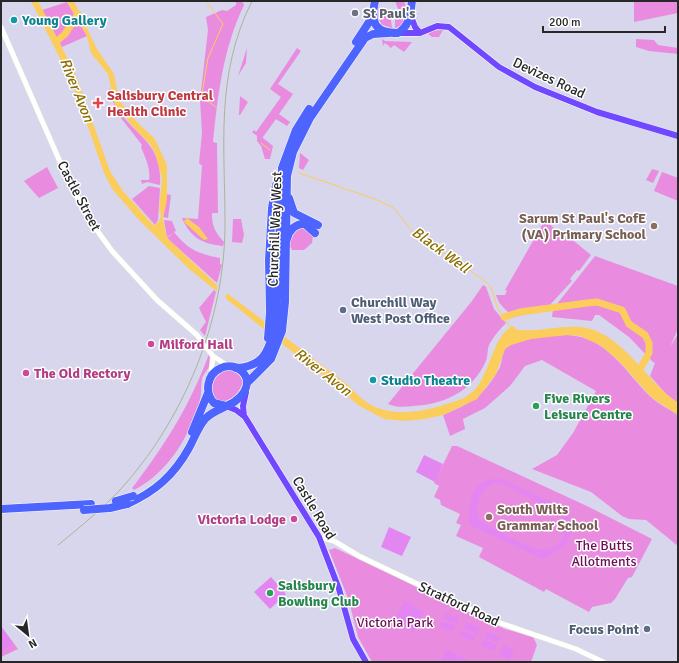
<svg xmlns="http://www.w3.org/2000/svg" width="679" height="663" font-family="Signika,sans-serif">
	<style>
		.green { fill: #e98ce0 }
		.pitch { fill: #e486f2; fill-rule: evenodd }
		.water { fill: #fbcd5c }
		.pier { fill: #d7d6ec }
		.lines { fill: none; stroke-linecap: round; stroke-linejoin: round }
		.stream { stroke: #fbcd5c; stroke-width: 1 }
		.river { stroke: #fbcd5c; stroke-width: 7 }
		.minor-casing { stroke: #dde3cc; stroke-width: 6 }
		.major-casing { stroke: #fff; stroke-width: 7 }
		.highway-casing { stroke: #fff; stroke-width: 9 }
		.minor { stroke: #fff; stroke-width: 5 }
		.major { stroke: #6f48ff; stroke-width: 6 }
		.highway { stroke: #4e64ff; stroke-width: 8 }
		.rail { stroke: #acb499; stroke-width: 1 }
		.highway-bridge-casing { stroke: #fff; stroke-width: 9; stroke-linecap: butt }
		.highway-bridge { stroke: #4e64ff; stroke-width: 8 }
		.worship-dot { fill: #6b7280; stroke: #fff; stroke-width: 1.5 }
		.culture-dot { fill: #0f9aa8; stroke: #fff; stroke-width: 1.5 }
		.health-dot { fill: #e0444e; stroke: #fff; stroke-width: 1.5 }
		.education-dot { fill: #8d6e63; stroke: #fff; stroke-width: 1.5 }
		.service-dot { fill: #5c6f8a; stroke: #fff; stroke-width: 1.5 }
		.hotel-dot { fill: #d1479c; stroke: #fff; stroke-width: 1.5 }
		.leisure-dot { fill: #2e9e5b; stroke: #fff; stroke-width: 1.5 }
		.labels { text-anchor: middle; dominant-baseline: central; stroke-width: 3; stroke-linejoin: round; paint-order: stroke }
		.worship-label { font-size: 14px; font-weight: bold; fill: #5b616d; stroke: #fff; text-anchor: start }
		.culture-label { font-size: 14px; font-weight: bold; fill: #0d838f; stroke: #fff; text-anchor: start }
		.street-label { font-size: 14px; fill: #272727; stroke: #fff }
		.health-label { font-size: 14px; font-weight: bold; fill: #be3a42; stroke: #fff; text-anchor: start }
		.education-label { font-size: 14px; font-weight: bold; fill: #785e54; stroke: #fff; text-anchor: end }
		.service-label { font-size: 14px; font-weight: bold; fill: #4e5e75; stroke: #fff; text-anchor: start }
		.hotel-label { font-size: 14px; font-weight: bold; fill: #b23c85; stroke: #fff; text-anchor: start }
		.leisure-label { font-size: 14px; font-weight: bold; fill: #27864d; stroke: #fff; text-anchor: start }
		.park-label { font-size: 14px; fill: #6a1155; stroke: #fff }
		.water-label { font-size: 15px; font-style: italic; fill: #8c6f03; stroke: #fff }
	</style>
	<rect width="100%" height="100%" fill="#d7d6ec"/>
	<path class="green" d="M236,1H242L244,5C223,49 218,94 213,142L217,143L218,213H212C212,227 215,232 224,242L223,246C202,244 190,237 182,218L198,219L202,166L199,163L202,133L200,100L208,30L206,17L222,10L227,11L236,5Z
		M395,1H404L407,10L398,9Z
		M634,1H678V13L634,22Z
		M67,2L87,36L62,47L42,10Z
		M377,7L385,8L390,13L392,28L382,25L376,14Z
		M397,12L406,13V20L399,27L395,28V14Z
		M443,30L439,37H432L428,34L432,31Z
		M382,39L385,41L412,42L404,52L394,45L391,48L385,43L383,46Z
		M636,39L654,40L658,45L678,48V54L649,51L636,47Z
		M247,48L246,63L238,76Z
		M297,48L301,51L278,84L293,94L279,114L290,122L287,126L276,119L263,137V138L273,146L270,159H265L261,146L257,141V136L252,132L254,130L256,132L281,97L270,89Z
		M109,89H111C112,93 113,100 115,104C132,136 163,140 160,185L147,182L142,184L141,180H149C151,169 145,157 141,147L142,145L117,113Z
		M240,96L248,102L240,115H239Z
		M300,153L309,160L303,170L299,168Z
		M47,167L58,188L39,198L24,181Z
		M652,169L659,171L653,183L646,180Z
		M662,172L678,178V201L654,191Z
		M149,186L160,188L158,220L155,225L132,199Z
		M166,194L171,195L168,218L163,217Z
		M233,219H241L244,235L242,243L232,242Z
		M164,220L172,221L176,231L174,232C188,250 199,254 220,258V264L222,265L217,283L167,238L174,233L167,237Z
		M545,220L567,240L569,237L591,255L579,271L577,270L570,279L572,281L547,308L512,318C507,308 500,308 496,295H505L507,291L505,290Z
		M302,226L313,236L312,243L304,250H292L291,248H289L290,236Z
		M595,256L678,286V329L670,347L678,334V403L666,394L650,376L655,363L653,362L629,337L599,315H595L592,321L552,317L553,309Z
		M483,285L486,287L494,309L506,323C499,330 493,337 489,345C487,351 488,358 485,363C473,388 451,401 424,405C411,406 400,409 388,404L472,301Z
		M214,290L216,292L205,336L200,330L206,322L199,308Z
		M567,335C609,337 625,373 652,398C660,405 669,409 678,415V546L646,520L629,519L622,516L591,492L532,469L557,455L573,433L596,391L542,360L525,366L510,386L485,408L463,419L465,429L450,436L443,415C470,404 486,394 500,367C502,362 502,354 505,349C514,337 553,336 567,335Z
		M209,354L211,363C209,368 206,371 203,376C200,382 202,393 200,400C189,437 169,472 134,490L132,488L136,483C168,440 190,405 209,354Z
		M224,370C235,371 239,372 243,382C239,393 230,404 216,401C211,393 211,382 216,374Z
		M452,446H457L589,507L652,539L632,577L628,578L615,599L611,603L592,607L589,612L546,589L544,592L479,557L483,548L456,536L461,525L456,523L460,514L441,505L440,500L434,497L439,486L434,483Z
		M335,548L505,629L533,637L537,645L531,662H372L358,637L349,601L329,550Z
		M1,626L18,649L1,657Z"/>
	<path class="pitch" d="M424,455L443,464L435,482L416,472Z
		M499,478L562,507C573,518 575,536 563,547C557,552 550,555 543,559L469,525C470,500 469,481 499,478ZM494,483L502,484L561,514C566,521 567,529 563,537C559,546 549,550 540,549C532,549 487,526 480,520C473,505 480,491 494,483Z
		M389,527L411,537L402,556L381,547Z
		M271,577L286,594L270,609L254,592Z
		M405,601L424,612L413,632L393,621Z
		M446,613L459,618L457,624L443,619Z
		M442,621L456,626L453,632L440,627Z
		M466,622L480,627L477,634L463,628Z
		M1,627L13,643L1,652Z
		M462,630L476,636L473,642L460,636Z
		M487,631L501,637L498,643L485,637Z
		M483,639L497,645L494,651L481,645Z
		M504,645L514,649L509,660L499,655Z
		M447,649L471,662H440Z"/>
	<path class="water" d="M31,1H38L75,73L110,171L123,191L154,226L160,220L161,213L159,210L162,179L155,153L150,144L134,128L114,103L108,74L91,53L87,36L67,2L74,1L97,49L114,74L119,100L138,123L155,139L167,165V200L163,219L167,238L219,287L348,385C354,391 359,397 366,402C388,417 419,413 443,405C457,401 467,399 477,387C490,370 495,333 513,326L517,330C539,332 560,325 581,327C624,333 645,381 678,403V415L651,397L619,361L600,345L580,336L567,335L531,339L511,345L505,349L496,374L477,399L443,415L425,419L405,421L384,419L358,405L326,377L290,350L189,269L138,219L112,189L104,173L73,84Z
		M187,218L199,227L208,239L204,240L185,223L184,221Z"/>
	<path class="pier" d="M218,283L227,291L225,301L216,294Z"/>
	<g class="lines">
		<path class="stream" d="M206,1L223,24L208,58L202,94L204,98L217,108
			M261,143L270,150
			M299,173L375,199L394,208L412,231L485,281L491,287L498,309L511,328"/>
		<path class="river" d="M56,42L65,34L78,14
			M504,317L520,312L587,303L597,302L622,310L629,324L645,335L649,343V353L639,371"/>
		<g class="minor-casing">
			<path id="minor" d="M1,27L64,171L88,218L112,251L157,300L197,335L213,356L228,366
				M211,375L213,356
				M319,537L334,541L359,556L497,622L576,649L603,662"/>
		</g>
		<g class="major-casing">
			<path id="major" d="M411,16L415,27L420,33
				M398,33H420L437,26L449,27L499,67L535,87L597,112L678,136
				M226,406L236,410L245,417L319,537L339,589L353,639L366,662
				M244,416L243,406L246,392"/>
		</g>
		<g class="highway-casing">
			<path id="highway" d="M375,1C370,23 375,33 398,33C410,25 410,15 412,1
				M356,42L373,16
				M289,198L294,213L318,225
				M287,239C289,230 296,223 305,224L315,233
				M268,338L270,312L269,260L272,208L276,185
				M236,368C266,366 268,350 276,325L282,168L296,130L309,109
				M247,383L271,359L282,331L285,302L287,176L293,152L310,118L365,38L373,34L389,33
				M192,432L208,393
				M127,504C155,492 174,475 189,448C194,439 198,427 205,419C216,407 235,407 244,392C254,376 236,361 221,368C207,374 204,392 214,403L226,406
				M1,509L91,504"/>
		</g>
		<use href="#minor" class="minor"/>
		<use href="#major" class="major"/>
		<use href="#highway" class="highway"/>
		<path class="rail" d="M58,545C79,528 100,511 119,491C184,420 225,320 225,224C225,145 215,75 252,1"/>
		<g class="highway-bridge-casing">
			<path id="highway-bridge" d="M116,501L133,496
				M84,510L110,508L127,504"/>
		</g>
		<use href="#highway-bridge" class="highway-bridge"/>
	</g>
	<circle class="worship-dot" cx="355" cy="13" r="4"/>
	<g class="culture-dot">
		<circle cx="14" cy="20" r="4"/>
		<circle cx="373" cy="380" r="4"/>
	</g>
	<path class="health-dot" d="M96 97h4v4h4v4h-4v4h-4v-4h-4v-4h4z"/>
	<g class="education-dot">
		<circle cx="654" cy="226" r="4"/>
		<circle cx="489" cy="517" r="4"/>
	</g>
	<g class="service-dot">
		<circle cx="343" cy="310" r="4"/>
		<circle cx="647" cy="629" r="4"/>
	</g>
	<g class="hotel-dot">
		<circle cx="151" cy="344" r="4"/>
		<circle cx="26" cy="373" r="4"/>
		<circle cx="294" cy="519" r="4"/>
	</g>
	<g class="leisure-dot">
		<circle cx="536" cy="406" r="4"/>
		<circle cx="270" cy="593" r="4"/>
	</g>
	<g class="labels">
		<g class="worship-label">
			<text x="363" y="13">St Paul's</text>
		</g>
		<g class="culture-label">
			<text x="22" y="20">Young Gallery</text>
			<text x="381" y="380">Studio Theatre</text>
		</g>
		<g class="street-label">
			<text transform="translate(549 78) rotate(25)">Devizes Road</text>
			<text transform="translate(79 196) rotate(62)">Castle Street</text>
			<text transform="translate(275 229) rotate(-88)">Churchill Way West</text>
			<text transform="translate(314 508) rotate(59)">Castle Road</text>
			<text transform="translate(459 604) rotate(25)">Stratford Road</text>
		</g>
		<g class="health-label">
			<text x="107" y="95">Salisbury Central<tspan x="107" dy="16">Health Clinic</tspan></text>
		</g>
		<g class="education-label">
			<text x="646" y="218">Sarum St Paul's CofE<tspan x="646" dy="16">(VA) Primary School</tspan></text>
			<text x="497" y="509" text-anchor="start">South Wilts<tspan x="497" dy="16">Grammar School</tspan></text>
		</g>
		<g class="service-label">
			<text x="351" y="302">Churchill Way<tspan x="351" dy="16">West Post Office</tspan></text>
			<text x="639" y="629" text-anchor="end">Focus Point</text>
		</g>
		<g class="hotel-label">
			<text x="159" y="344">Milford Hall</text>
			<text x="34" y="373">The Old Rectory</text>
			<text x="286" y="519" text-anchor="end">Victoria Lodge</text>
		</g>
		<g class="leisure-label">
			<text x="544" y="398">Five Rivers<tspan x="544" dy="16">Leisure Centre</tspan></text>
			<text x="278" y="585">Salisbury<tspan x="278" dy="16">Bowling Club</tspan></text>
		</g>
		<g class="park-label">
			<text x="604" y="545">The Butts<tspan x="604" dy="16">Allotments</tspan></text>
			<text x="395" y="622">Victoria Park</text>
		</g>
		<g class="water-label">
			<text transform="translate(77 90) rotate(68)">River Avon</text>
			<text transform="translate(441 250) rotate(36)">Black Well</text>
			<text transform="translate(323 372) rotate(38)">River Avon</text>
		</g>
	</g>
	<rect width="679" height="663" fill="none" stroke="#272727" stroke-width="4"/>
	<g transform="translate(28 635) rotate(151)" stroke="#ffffff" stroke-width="3" paint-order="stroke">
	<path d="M0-3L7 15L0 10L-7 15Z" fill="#272727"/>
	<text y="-6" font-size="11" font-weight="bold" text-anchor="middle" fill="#272727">N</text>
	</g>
	<path d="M543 26v6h122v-6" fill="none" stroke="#272727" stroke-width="2"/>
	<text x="549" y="26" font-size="12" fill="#272727" stroke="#ffffff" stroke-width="3" paint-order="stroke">200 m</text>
</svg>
